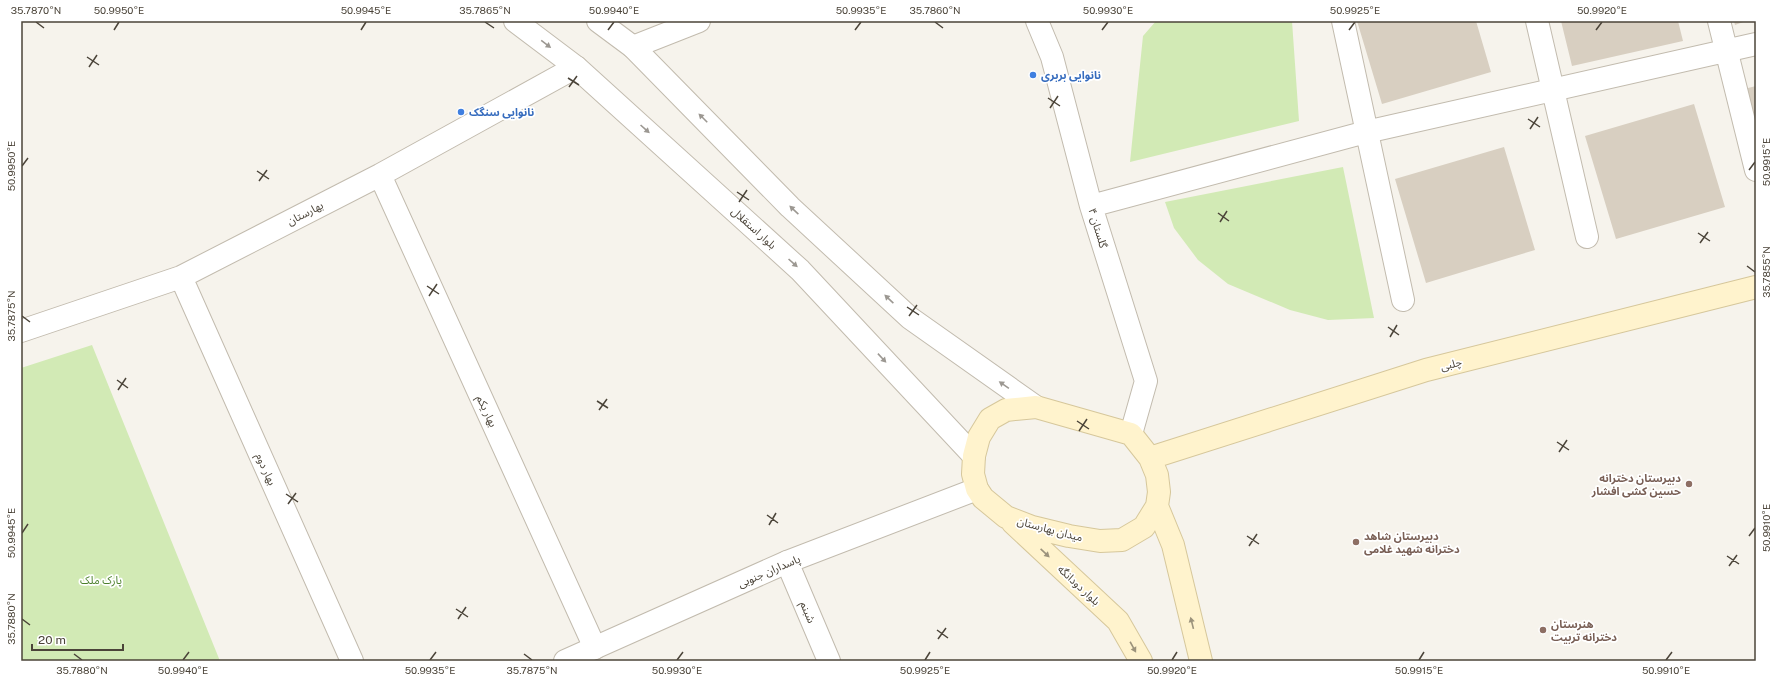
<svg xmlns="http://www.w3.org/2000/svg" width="1777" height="682" font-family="'Public Sans','Noto Sans Arabic',sans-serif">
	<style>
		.green { fill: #d2eab5 }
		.building { fill: #d8cfc1 }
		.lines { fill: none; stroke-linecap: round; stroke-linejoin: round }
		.minor-casing { stroke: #c2bbae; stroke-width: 24 }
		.tertiary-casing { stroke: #c2bbae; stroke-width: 24 }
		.secondary-casing { stroke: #d6c79b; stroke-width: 24 }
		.minor { stroke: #fff; stroke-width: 22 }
		.tertiary { stroke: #fff; stroke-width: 22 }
		.secondary { stroke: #fff3cd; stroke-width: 22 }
		.oneway { fill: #9c9892 }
		.oneway2 { fill: #9c937c }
		.ticks { fill: none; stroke: #4b4439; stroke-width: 1.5 }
		.shop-dot { fill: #3f7fe0; stroke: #fff; stroke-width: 1.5 }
		.education-dot { fill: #8d6e63; stroke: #fff; stroke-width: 1.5 }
		.labels { text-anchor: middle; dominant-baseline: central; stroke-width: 3.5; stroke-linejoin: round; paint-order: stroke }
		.shop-label { font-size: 11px; font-weight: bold; fill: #366cbe; stroke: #fff; text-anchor: start }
		.street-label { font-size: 11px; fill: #4b4439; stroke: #fff }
		.education-label { font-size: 11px; font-weight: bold; fill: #785e54; stroke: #fff; text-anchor: start }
		.park-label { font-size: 11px; fill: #4a7f2a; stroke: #fff }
		.neatline { fill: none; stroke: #4b4439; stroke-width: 1.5 }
		.ticks-label { font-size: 10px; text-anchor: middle; fill: #4b4439 }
	</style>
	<rect width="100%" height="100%" fill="#f6f3ec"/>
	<path class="green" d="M1156,21H1292L1299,121L1130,162L1143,36Z
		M1343,167L1374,318L1328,320L1290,310L1228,284L1198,260L1174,228L1165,202Z
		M92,345L220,661H21V368Z"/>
	<path class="building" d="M1357,21H1476L1491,72L1382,104Z
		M1561,21H1678L1683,41L1572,66Z
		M1734,21H1746L1735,25Z
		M1756,86V127L1744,89Z
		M1694,104L1725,207L1616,239L1585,136Z
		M1504,147L1535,250L1426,283L1395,179Z"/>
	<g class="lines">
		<g class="minor-casing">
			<path id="minor" d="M1037,21L1052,57L1091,206L1146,381L1131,434
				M1343,21L1403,300
				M1537,21L1587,237
				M1719,21L1756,170
				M633,47L699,21
				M380,175L595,648
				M1091,206L1366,132L1756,44
				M181,277L352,661
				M21,331L181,277L380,175L576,67
				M787,562L829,661"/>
		</g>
		<g class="tertiary-casing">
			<path id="tertiary" d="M515,21L576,67L800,270L974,456
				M598,21L633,47L790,207L910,318L1036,407
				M565,661L787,562L977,489"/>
		</g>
		<g class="secondary-casing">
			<path id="secondary" d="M1036,407L1131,434L1150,458L1157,475L1159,492L1157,506L1144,527L1122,540L1100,541L1069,536L1032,527L1006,517L983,498L977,489L973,474L974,456L979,437L990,419L1006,410Z
				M1150,458L1426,370L1756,287
				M1157,506L1173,545L1201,661
				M1013,523L1118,621L1141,661"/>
		</g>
		<use href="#minor" class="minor"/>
		<use href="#tertiary" class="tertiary"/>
		<use href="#secondary" class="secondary"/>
	</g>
	<defs><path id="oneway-solid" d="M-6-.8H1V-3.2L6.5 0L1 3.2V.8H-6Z"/></defs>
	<g class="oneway">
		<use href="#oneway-solid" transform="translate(546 44) rotate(37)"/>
		<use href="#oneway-solid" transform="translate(703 118) rotate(-135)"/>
		<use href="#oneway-solid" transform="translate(645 129) rotate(42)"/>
		<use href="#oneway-solid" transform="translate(794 210) rotate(-137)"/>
		<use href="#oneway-solid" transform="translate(793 263) rotate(42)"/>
		<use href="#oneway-solid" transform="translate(889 299) rotate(-137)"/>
		<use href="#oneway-solid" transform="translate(882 358) rotate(47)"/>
		<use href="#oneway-solid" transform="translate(1004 385) rotate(-145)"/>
	</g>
	<g class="oneway2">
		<use href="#oneway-solid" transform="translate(1045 553) rotate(43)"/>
		<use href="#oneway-solid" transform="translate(1192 623) rotate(-104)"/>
		<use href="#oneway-solid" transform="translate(1133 647) rotate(61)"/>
	</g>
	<path class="ticks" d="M36,22L44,28M485,22L494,28M935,22L943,28M114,30L119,22M361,30L366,22M608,30L614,22M855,30L861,22M1102,30L1108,22M1349,30L1355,22M1596,30L1602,22M87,57L99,65M89,67L97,55M568,78L579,85M569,87L577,76M1048,98L1060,106M1050,108L1058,96M1528,119L1540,127M1530,129L1538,117M22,166L28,158M1749,170L1755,162M257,171L269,179M259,181L267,170M737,192L749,200M739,202L747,190M1218,213L1229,221M1220,222L1227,211M1698,233L1710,241M1700,243L1708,232M1747,266L1755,272M427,286L439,294M429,296L437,284M907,307L919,315M22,316L30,322M909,316L917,305M1388,327L1399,335M1390,337L1397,325M117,380L128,388M118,390L126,378M597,401L608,408M599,410L607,399M1077,421L1089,429M1079,431L1087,419M1557,442L1569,450M1559,452L1567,440M286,494L298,502M288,504L296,493M767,515L778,523M769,525L776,513M22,533L28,524M1247,536L1259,544M1749,536L1755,528M1249,546L1257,534M1727,556L1739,564M1729,566L1737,555M456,609L468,617M22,619L30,625M458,619L466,607M937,630L948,638M938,639L946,628M74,654L82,660M524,654L532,660M183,660L189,652M430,660L436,652M677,660L683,652M925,660L930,652M1172,660L1177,652M1419,660L1424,652M1666,660L1672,652"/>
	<g class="shop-dot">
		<circle cx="1033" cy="75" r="4"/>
		<circle cx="461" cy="112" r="4"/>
	</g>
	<g class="education-dot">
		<circle cx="1689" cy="484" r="4"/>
		<circle cx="1356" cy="542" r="4"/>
		<circle cx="1543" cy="630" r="4"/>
	</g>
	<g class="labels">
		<g class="shop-label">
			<text x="1041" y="75">نانوایی بربری</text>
			<text x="469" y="112">نانوایی سنگک</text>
		</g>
		<g class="street-label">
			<text transform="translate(305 213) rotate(-27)">بهارستان</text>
			<text transform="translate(754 228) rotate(42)">بلوار استقلال</text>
			<text transform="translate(1098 228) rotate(73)">گلستان ۴</text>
			<text transform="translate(1451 364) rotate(-14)">چلبی</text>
			<text transform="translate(487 411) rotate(65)">بهار یکم</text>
			<text transform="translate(266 469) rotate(66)">بهار دوم</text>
			<text transform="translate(1050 529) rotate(15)">میدان بهارستان</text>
			<text transform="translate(769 571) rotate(-23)">پاسداران جنوبی</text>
			<text transform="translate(1079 585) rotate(43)">بلوار دودانگه</text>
			<text transform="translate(808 612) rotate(67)">شبنم</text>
		</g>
		<g class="education-label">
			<text x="1681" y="478" text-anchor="end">دبیرستان دخترانه<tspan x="1681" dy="13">حسین کشی افشار</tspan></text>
			<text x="1364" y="536">دبیرستان شاهد<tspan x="1364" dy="13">دخترانه شهید غلامی</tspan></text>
			<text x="1551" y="624">هنرستان<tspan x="1551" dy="13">دخترانه تربیت</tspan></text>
		</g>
		<g class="park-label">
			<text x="101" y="580">پارک ملک</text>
		</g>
	</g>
	<rect width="1777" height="682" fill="none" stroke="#ffffff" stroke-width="44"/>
	<path d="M32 644v6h91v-6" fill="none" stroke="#4b4439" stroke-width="2"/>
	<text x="38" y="644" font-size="12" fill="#4b4439" stroke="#ffffff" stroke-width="3" paint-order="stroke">20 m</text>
	<rect x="22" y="22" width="1733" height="638" class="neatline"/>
	<g class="ticks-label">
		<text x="36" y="14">35.7870°N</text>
		<text x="119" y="14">50.9950°E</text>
		<text x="366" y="14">50.9945°E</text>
		<text x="485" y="14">35.7865°N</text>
		<text x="614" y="14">50.9940°E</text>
		<text x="861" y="14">50.9935°E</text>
		<text x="935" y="14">35.7860°N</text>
		<text x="1108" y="14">50.9930°E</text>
		<text x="1355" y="14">50.9925°E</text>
		<text x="1602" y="14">50.9920°E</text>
		<text transform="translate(1766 162) rotate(-90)" y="4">50.9915°E</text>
		<text transform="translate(11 166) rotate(-90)" y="4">50.9950°E</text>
		<text transform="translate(1766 272) rotate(-90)" y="4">35.7855°N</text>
		<text transform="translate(11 316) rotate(-90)" y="4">35.7875°N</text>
		<text transform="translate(1766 528) rotate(-90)" y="4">50.9910°E</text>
		<text transform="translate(11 533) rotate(-90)" y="4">50.9945°E</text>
		<text transform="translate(11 619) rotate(-90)" y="4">35.7880°N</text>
		<text x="82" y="674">35.7880°N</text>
		<text x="183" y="674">50.9940°E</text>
		<text x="430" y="674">50.9935°E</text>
		<text x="532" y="674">35.7875°N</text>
		<text x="677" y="674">50.9930°E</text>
		<text x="925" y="674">50.9925°E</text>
		<text x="1172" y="674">50.9920°E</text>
		<text x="1419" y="674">50.9915°E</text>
		<text x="1666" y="674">50.9910°E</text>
	</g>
</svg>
